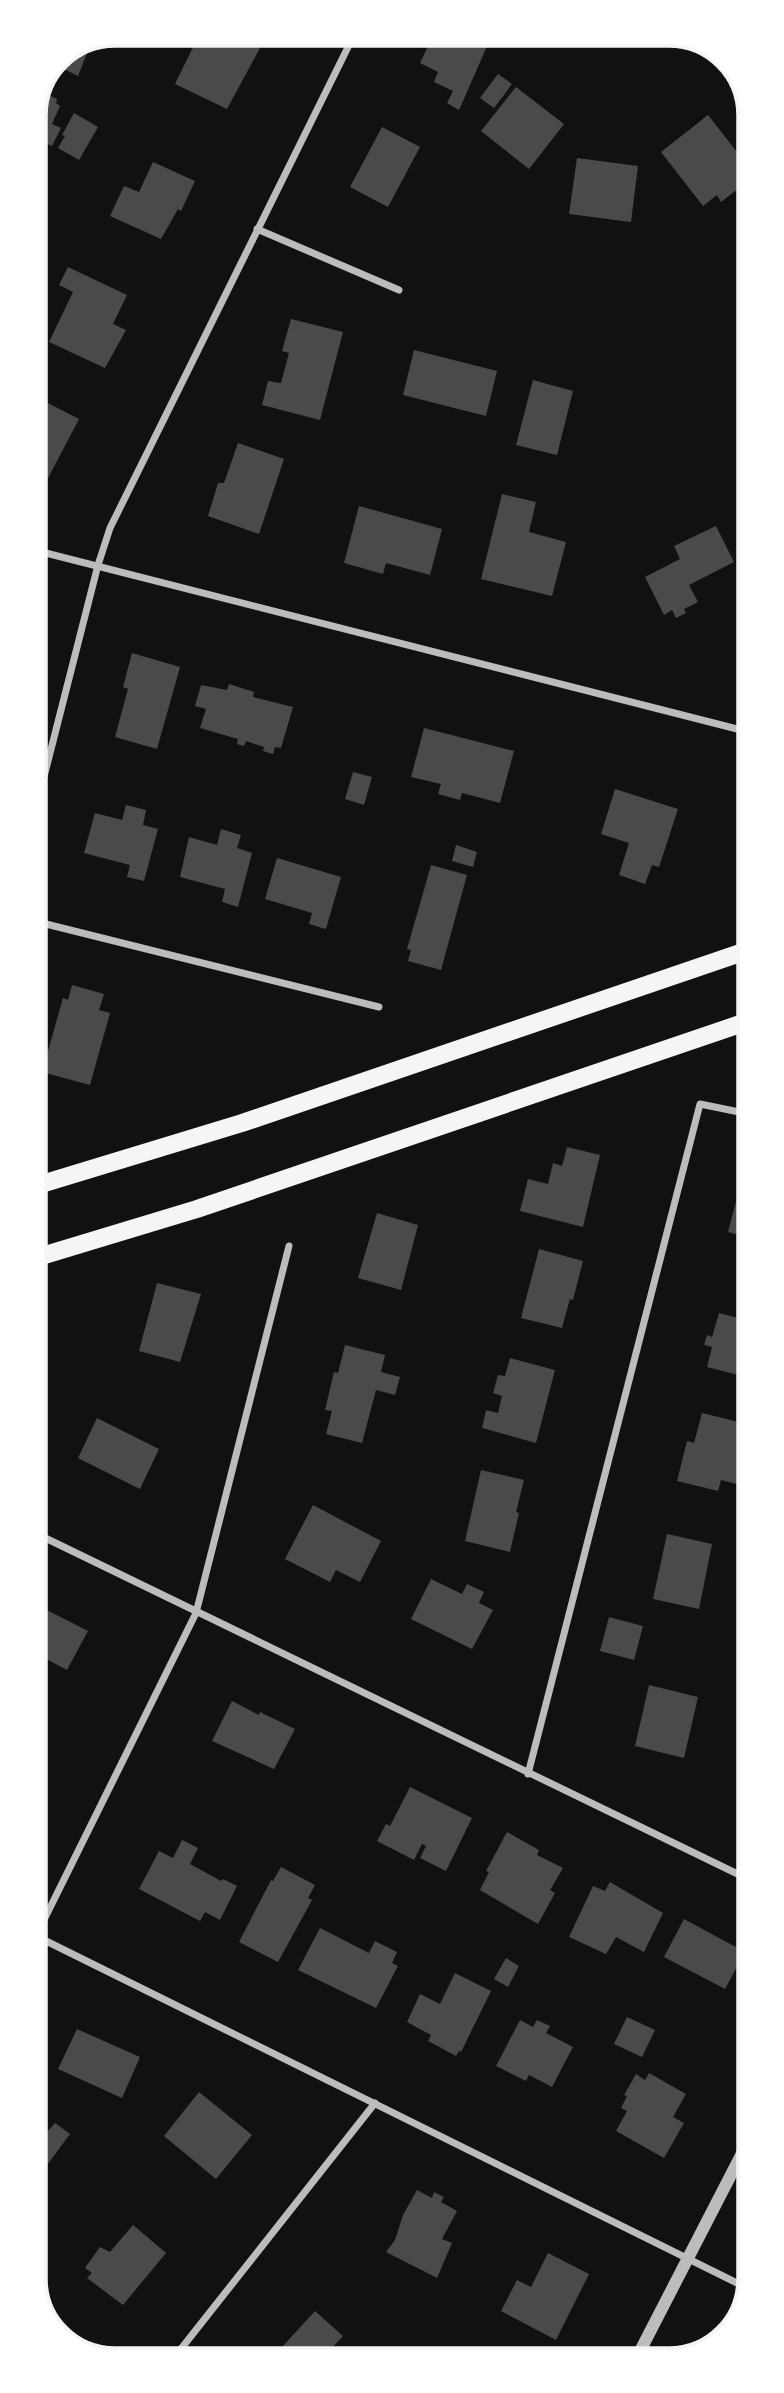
<svg xmlns="http://www.w3.org/2000/svg" width="784" height="2393" font-family="Helvetica,sans-serif">
	<style>
		.building { fill: #4a4a4a }
		.lines { fill: none; stroke-linecap: round; stroke-linejoin: round }
		.minor { stroke: #bcbcbc; stroke-width: 7 }
		.tertiary { stroke: #bcbcbc; stroke-width: 12 }
		.primary { stroke: #f5f5f5; stroke-width: 18 }
		.rim { fill: none; stroke: #f5f5f5; stroke-width: 3.5 }
	</style>
	<rect width="100%" height="100%" fill="#111"/>
	<path class="building" d="M200,33H260L254,45L260,48L227,109L175,84Z
		M434,33L492,35L459,110L447,103L453,91L434,82L438,72L420,63Z
		M91,43L78,76L54,64L57,57Z
		M731,67L748,94V98L723,76Z
		M498,74L512,84L494,108L480,98Z
		M516,87L564,124L529,169L481,131Z
		M42,92L57,99L56,103L60,106L52,124L61,128L52,146L39,140L33,151V110Z
		M74,113L98,127L79,160L58,148L65,136L62,135Z
		M708,115L748,166V181L721,202L717,195L703,206L661,152Z
		M382,127L420,147L388,207L350,187Z
		M577,158L638,166L631,222L569,214Z
		M153,162L195,181L181,211L178,209L161,239L110,216L124,186L139,192Z
		M68,267L127,295L113,324L126,330L105,368L49,342L73,292L59,285Z
		M291,319L343,332L320,420L262,405L268,381L281,383L289,353L282,351Z
		M414,350L497,371L486,416L403,395Z
		M533,380L573,391L557,455L516,445Z
		M40,399L79,419L47,480L34,473V411Z
		M238,443L284,459L259,534L208,516L218,483H224Z
		M502,494L536,502L529,532L566,542L552,596L481,579Z
		M359,506L442,529L430,575L386,563L383,574L344,563Z
		M716,526L734,562L689,585L698,602L684,609L686,613L676,618L672,610L664,615L645,577L680,559L674,546Z
		M132,653L180,667L157,749L115,737L128,689L123,687Z
		M229,684L254,692L253,697L293,707L281,748L275,747L273,754L263,751L264,747L246,741L244,746L237,744L238,739L200,728L206,709L195,706L201,685L227,690Z
		M424,728L514,751L500,803L462,793L460,800L438,794L441,784L411,777Z
		M353,772L372,777L364,805L345,799Z
		M615,789L678,809L659,867L652,865L645,884L619,875L629,843L601,834Z
		M126,805L146,810L143,825L158,829L144,881L127,877L130,865L84,853L95,813L122,820Z
		M221,829L241,835L237,848L252,853L238,907L222,902L225,889L180,877L189,837L217,845Z
		M456,845L477,852L473,867L452,861Z
		M277,858L341,877L326,929L309,924L312,913L265,899Z
		M431,865L467,875L441,970L408,961L411,950L407,949Z
		M72,985L104,994L99,1010L110,1013L90,1085L42,1072L63,998L68,1000Z
		M567,1147L600,1155L583,1227L520,1211L528,1179L548,1184L553,1163L562,1166Z
		M740,1186L749,1189V1238L728,1232Z
		M377,1213L418,1225L401,1290L358,1278Z
		M539,1249L583,1261L573,1300L570,1299L562,1328L521,1318Z
		M157,1283L201,1294L180,1362L139,1351Z
		M719,1313L750,1321V1378L707,1367L712,1347L704,1345L707,1335L712,1337Z
		M345,1345L385,1355L381,1372L400,1377L395,1395L376,1390L362,1443L326,1434L332,1411L325,1410L334,1372L338,1373Z
		M510,1358L555,1370L536,1443L482,1428L486,1410L498,1413L502,1396L493,1393L498,1375L505,1376Z
		M702,1413L743,1423V1425L750,1427V1464L744,1486L721,1480L718,1491L677,1481L687,1441L694,1443Z
		M97,1418L159,1449L140,1489L78,1458Z
		M481,1470L524,1480L516,1512L519,1513L510,1552L465,1541Z
		M313,1505L381,1541L360,1582L336,1570L330,1582L285,1559Z
		M667,1534L712,1544L699,1609L653,1599Z
		M431,1579L462,1594L467,1584L484,1592L479,1603L493,1610L472,1649L411,1619Z
		M35,1604L88,1631L67,1670L35,1653Z
		M609,1617L643,1626L634,1660L600,1651Z
		M649,1685L698,1697L684,1758L635,1746Z
		M232,1701L259,1715L260,1712L295,1729L274,1769L212,1741Z
		M410,1787L472,1818L446,1871L420,1858L426,1846L422,1844L414,1860L377,1841L386,1824L390,1826Z
		M507,1832L539,1850L537,1855L563,1868L550,1890L555,1893L538,1924L480,1890L489,1872L486,1871Z
		M182,1840L198,1848L190,1864L221,1881L223,1879L237,1886L220,1920L205,1912L200,1921L139,1889L159,1851L173,1858Z
		M281,1867L315,1885L308,1898L312,1900L278,1962L239,1942L271,1880L273,1881Z
		M610,1882L663,1913L644,1952L616,1937L606,1954L569,1937L593,1886L605,1891Z
		M684,1919L745,1952L725,1989L664,1957Z
		M320,1928L369,1953L375,1941L397,1952L392,1963L398,1966L376,2008L298,1970Z
		M506,1958L519,1966L508,1987L494,1979Z
		M455,1973L491,1991L461,2052L459,2051L456,2056L428,2041L431,2035L407,2022L420,1994L440,2004Z
		M627,2017L655,2030L642,2057L614,2044Z
		M520,2020L533,2027L537,2020L550,2026L546,2033L573,2047L552,2087L529,2075L526,2081L496,2066Z
		M77,2029L140,2057L122,2098L58,2069Z
		M649,2073L686,2094L673,2117L684,2123L664,2158L616,2131L627,2111L621,2108L627,2096L624,2095L636,2074L645,2080Z
		M199,2092L252,2135L216,2179L164,2136Z
		M55,2123L70,2134L36,2180V2127L45,2134Z
		M417,2190L432,2198L434,2192L444,2197L441,2202L457,2211L442,2239L452,2243L437,2278L386,2252L395,2240L403,2215Z
		M133,2225L166,2253L123,2305L87,2278L92,2273L85,2268L100,2247L110,2252Z
		M548,2253L589,2274L556,2340L501,2311L517,2280L531,2287Z
		M315,2311L343,2336L322,2359H271Z
		M58,2319L93,2353L61,2340L52,2325Z
		M510,2347L524,2358H501Z"/>
	<g class="lines">
		<path class="minor" d="M257,229L399,290
			M34,550L749,732
			M34,816L98,565L110,528L355,33
			M34,921L379,1007
			M289,1246L196,1613L36,1936L747,2288
			M35,1533L750,1880
			M528,1774L700,1104L749,1114
			M173,2359L375,2103"/>
		<path class="tertiary" d="M637,2357L751,2136"/>
		<path class="primary" d="M35,1186L242,1123L749,950
			M35,1258L197,1209L749,1021"/>
	</g>
	<path d="M0 0H784V2393H0ZM115 46H669A69 69 0 0 1 738 115V2279A69 69 0 0 1 669 2348H115A69 69 0 0 1 46 2279V115A69 69 0 0 1 115 46Z" fill="#fff" fill-rule="evenodd"/>
	<path class="rim" d="M115 46H669A69 69 0 0 1 738 115V2279A69 69 0 0 1 669 2348H115A69 69 0 0 1 46 2279V115A69 69 0 0 1 115 46Z"/>
</svg>
